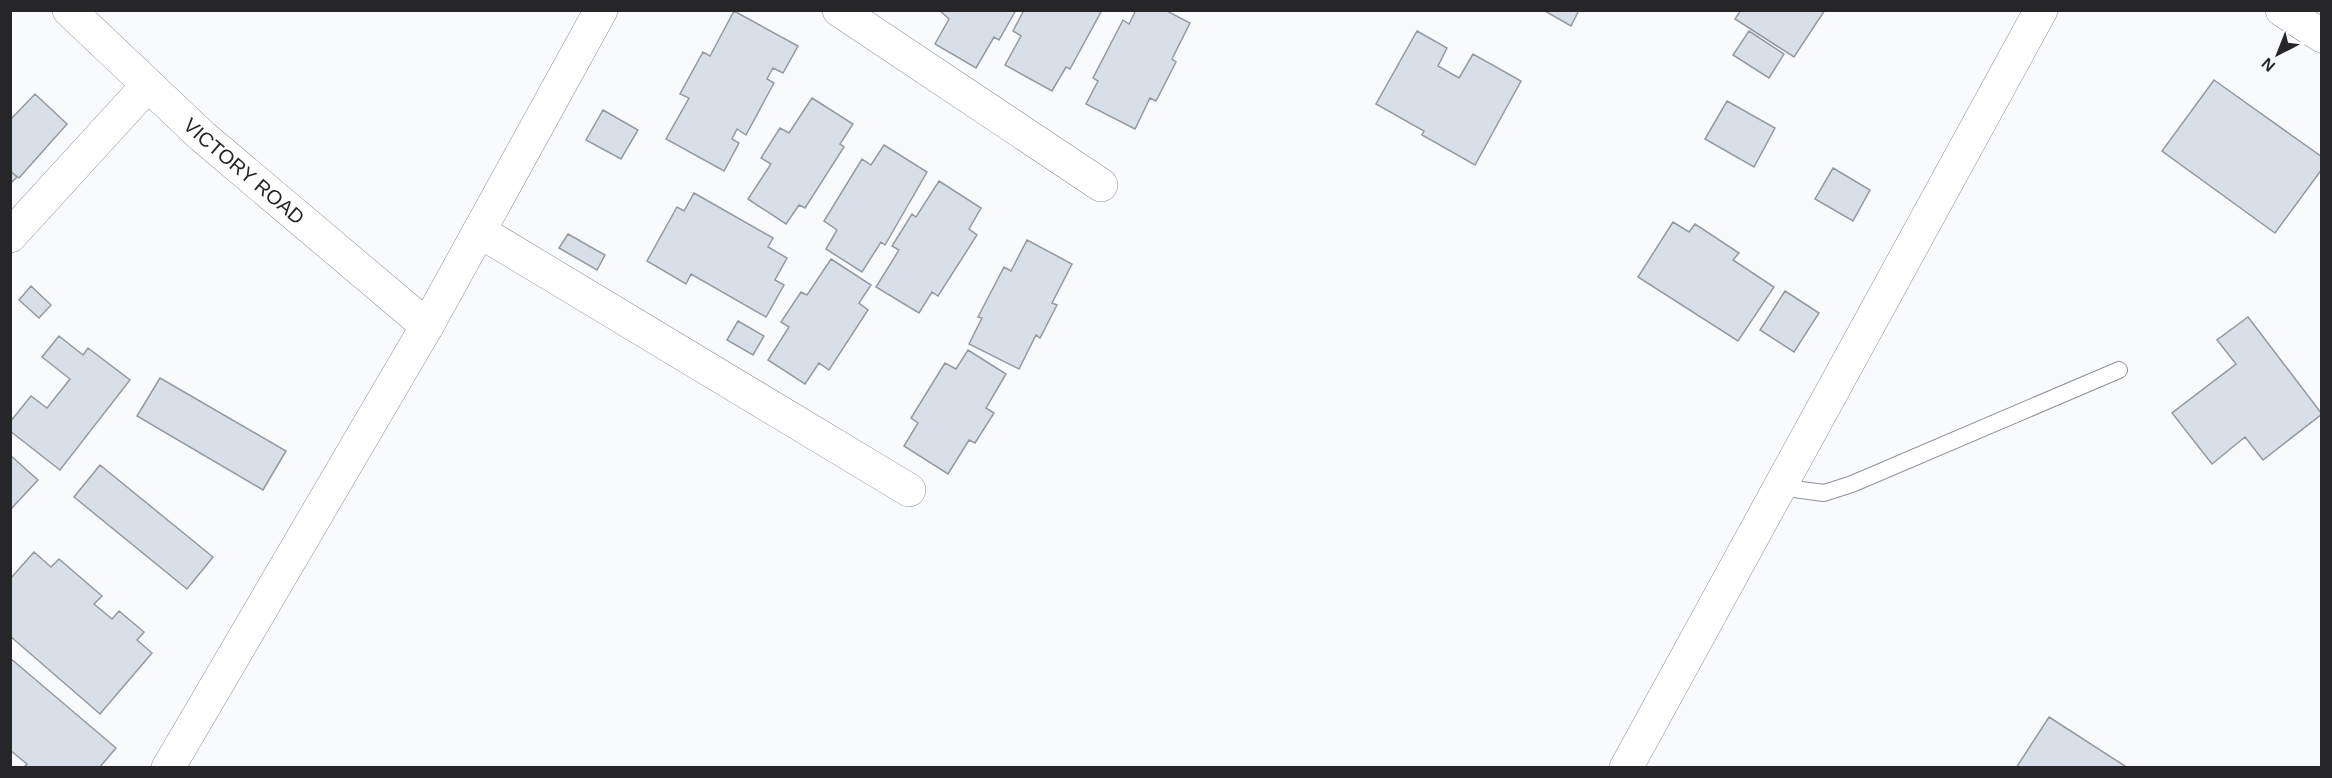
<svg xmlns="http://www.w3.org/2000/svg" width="2332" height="778" font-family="Arial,sans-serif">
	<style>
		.building { fill: #d9dfe8; stroke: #9499a2; stroke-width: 1.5 }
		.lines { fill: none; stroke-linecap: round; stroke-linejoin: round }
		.lane-casing { stroke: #8f9099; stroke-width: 18 }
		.street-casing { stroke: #8f9099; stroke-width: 34 }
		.lane { stroke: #fff; stroke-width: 16 }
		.street { stroke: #fff; stroke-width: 33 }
		.labels { text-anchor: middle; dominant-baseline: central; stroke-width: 6; stroke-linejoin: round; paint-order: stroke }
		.street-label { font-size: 20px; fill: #262629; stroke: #f9fafe }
	</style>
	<rect width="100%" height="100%" fill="#f9fafe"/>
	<path class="building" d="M939,10H1016L999,40L994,37L976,68L935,44L949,19Z
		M1024,10H1102L1070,69L1066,67L1052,91L1005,65L1021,36L1013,31Z
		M1136,10H1165L1190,23L1172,59L1176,62L1156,101L1150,98L1135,129L1086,104L1098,81L1093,78L1123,20L1129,24Z
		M1543,10H1579L1571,26Z
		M1741,10H1825L1794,57L1735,19Z
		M734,11L798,46L783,73L773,68L767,79L774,83L746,135L737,129L732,139L739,143L724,171L666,139L689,98L680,94L703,52L710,56Z
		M1417,31L1447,48L1438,66L1459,78L1473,54L1521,81L1475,165L1422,135L1424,131L1376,104Z
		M1749,31L1784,54L1769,78L1733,55Z
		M2214,80L2322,157V169L2275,233L2162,151Z
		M35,94L67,124L19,178L10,171V120Z
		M812,98L853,124L840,144L844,147L805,208L799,205L786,224L748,199L771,164L761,158L780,128L789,133Z
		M1727,101L1775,128L1754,167L1705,139Z
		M603,110L638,130L621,159L586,140Z
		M884,145L927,172L885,245L881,242L862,272L826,249L837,230L824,221L862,159L871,165Z
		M1833,168L1870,190L1853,221L1815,199Z
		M10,171L17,177L10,184Z
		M939,181L981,208L969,229L977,235L938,296L932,292L919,313L876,287L899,250L892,246L912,214L916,217Z
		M694,193L773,238L768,247L787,258L775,280L784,285L766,317L691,274L686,284L647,261L677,207L684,211Z
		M1673,222L1689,232L1695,224L1739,253L1733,260L1774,287L1738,341L1638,277Z
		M568,234L605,255L597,270L559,248Z
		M1027,240L1072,264L1052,303L1057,305L1040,338L1036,335L1019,369L969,344L982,318L978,317L1004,267L1011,271Z
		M831,259L871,285L859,303L868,310L829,370L819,363L805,384L768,360L789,327L781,322L801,292L807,295Z
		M31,286L51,305L39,318L19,300Z
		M1785,291L1819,313L1794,352L1760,330Z
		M2248,317L2322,414L2263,460L2245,437L2212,464L2172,413L2236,364L2217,340Z
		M738,321L764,336L753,355L727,340Z
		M59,336L83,355L88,348L130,380L60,470L10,431V422L31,396L47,408L70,379L42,357Z
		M968,350L1006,374L986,408L994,413L975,443L969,440L948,474L904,446L918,423L911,418L945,363L956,369Z
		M160,378L286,451L263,490L137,416Z
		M10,455L38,480L10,510Z
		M100,465L213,557L187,589L74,497Z
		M34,552L51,567L59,559L102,596L94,604L112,619L119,611L144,632L137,640L152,653L100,714L10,636V579Z
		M10,658L116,748L99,768H23L27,764L10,750Z
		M2049,717L2128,768H2016Z"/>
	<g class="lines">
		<g class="lane-casing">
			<path id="lane" d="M1779,487L1824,493L1852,484L2119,370"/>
		</g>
		<g class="street-casing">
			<g id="street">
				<path id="s1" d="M69,10L202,136L427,326"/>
				<path d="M839,10L1101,185"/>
				<path d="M2282,10L2322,36"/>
				<path d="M479,231L909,490"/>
				<path d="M10,236L148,85"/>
				<path d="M168,768L427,326L601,10"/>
				<path d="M1626,768L2041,10"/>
			</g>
		</g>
		<use href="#lane" class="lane"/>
		<use href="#street" class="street"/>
	</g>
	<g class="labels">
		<g class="street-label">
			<text stroke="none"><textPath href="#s1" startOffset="238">VICTORY ROAD</textPath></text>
		</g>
	</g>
	<rect width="2332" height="778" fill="none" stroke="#262629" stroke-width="24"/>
	<g transform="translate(2278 54) rotate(222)" stroke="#f9fafe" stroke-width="4.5" paint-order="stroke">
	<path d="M0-4.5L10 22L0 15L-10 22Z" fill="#262629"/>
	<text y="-9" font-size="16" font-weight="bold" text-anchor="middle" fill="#262629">N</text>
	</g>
</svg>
